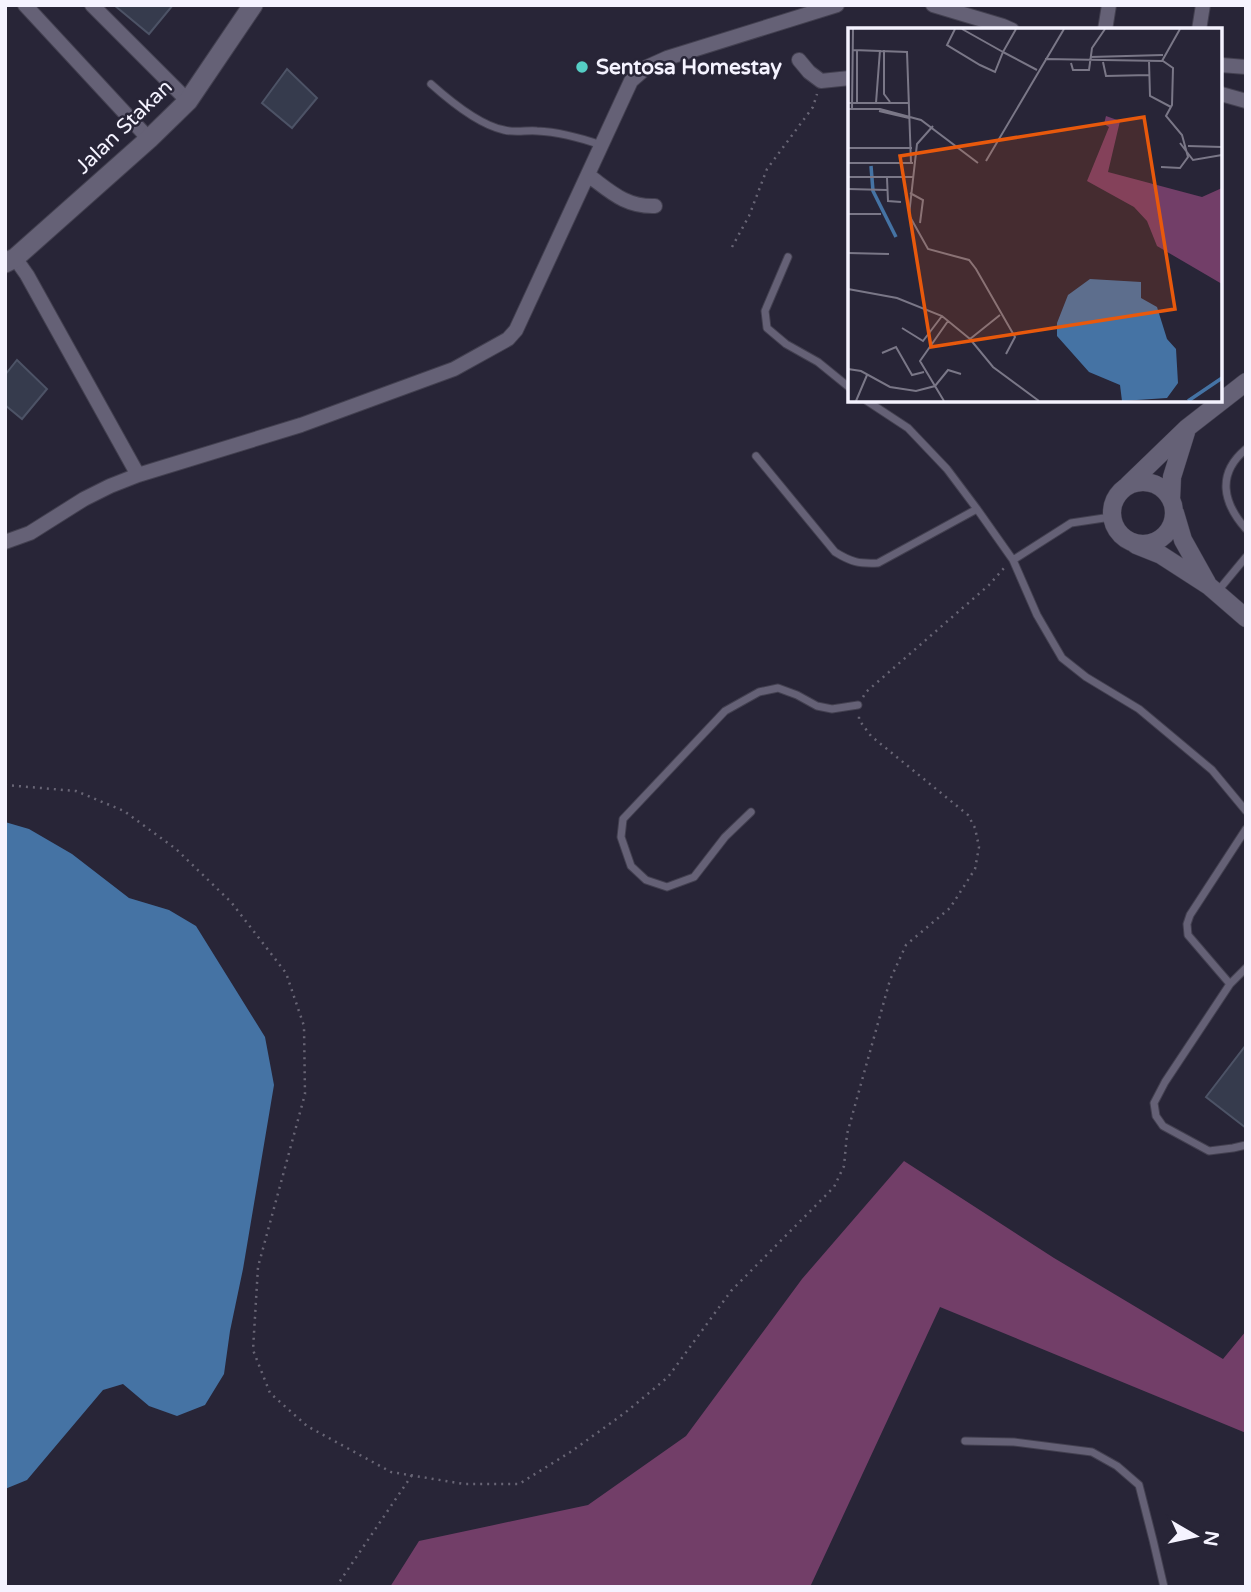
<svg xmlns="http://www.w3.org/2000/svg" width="1251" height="1592" font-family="'Varela Round',sans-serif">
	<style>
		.forest { fill: #723e68 }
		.water { fill: #4573a4 }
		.building { fill: #363b4d; stroke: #4d5366; stroke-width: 2 }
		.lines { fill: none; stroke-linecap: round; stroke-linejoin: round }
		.service-casing { stroke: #434050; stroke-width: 9 }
		.minor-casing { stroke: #434050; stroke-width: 16 }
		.tertiary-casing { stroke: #434050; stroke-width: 19 }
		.secondary-casing { stroke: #434050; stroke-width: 21 }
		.path { stroke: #686575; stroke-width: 2.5; stroke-dasharray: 2 5; stroke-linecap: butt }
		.service { stroke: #656176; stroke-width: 7 }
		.minor { stroke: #656176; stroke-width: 14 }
		.tertiary { stroke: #656176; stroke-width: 18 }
		.secondary { stroke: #656176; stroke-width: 19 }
		.poi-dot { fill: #55cec5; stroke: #282537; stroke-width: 2.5 }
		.labels { text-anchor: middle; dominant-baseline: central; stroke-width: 5; stroke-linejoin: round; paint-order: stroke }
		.poi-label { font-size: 21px; font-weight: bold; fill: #f5f3ff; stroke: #282537; text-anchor: start }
		.street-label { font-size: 21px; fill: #f5f3ff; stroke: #282537 }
		.inset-river { fill: none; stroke: #4573a4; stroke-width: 3.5 }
		.inset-road { fill: none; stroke: #7a7787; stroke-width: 2 }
		.view { fill: #e8590c; fill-opacity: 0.15; stroke: #e8590c; stroke-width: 3.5 }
		.inset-edge { fill: none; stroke: #f5f3ff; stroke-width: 3.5 }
	</style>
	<rect width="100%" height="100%" fill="#282537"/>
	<path class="forest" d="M904,1161L1054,1258L1223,1359L1246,1331V1433L940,1307L810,1587H390L419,1541L588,1505L686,1436L802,1279Z"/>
	<path class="water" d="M5,822L29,829L72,854L129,898L169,910L196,926L265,1037L274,1085L243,1269L230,1331L224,1374L205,1405L177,1416L149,1406L123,1384L103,1390L27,1480L5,1489Z"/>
	<path class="building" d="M114,5H173L149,34Z
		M287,69L317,98L292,128L262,103Z
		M17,360L47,389L22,419L5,405V375Z
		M1246,1045V1128L1206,1097Z"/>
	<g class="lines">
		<g class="service-casing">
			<path id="service" d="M431,84C450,101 479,125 504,130C515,133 527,130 537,131C559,132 581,138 601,145
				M788,257L765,311L767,328L786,344L818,362L850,388
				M867,401L908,428L947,469L977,509L1013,560L1071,523L1111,517
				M1246,449C1216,474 1223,503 1246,529
				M756,456L835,552C851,562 859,564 878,563L977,509
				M1013,560L1037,615L1062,658L1086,677L1139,709L1212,770L1246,811
				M1217,592L1246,557
				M751,812L725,837L694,877L667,887L646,880L631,866L621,837L623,819L725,711L759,692L778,688L797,695L817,706L832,709L858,705
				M1246,968L1230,984L1165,1082L1154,1103L1156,1116L1163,1126L1209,1151L1233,1148L1246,1145
				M1230,984L1188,935L1187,924L1190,915L1246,829
				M965,1441L1014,1442L1092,1452L1117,1466L1139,1485L1153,1540L1164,1587"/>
		</g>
		<g class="minor-casing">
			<path id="minor" d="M25,5L149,139
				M92,5L188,101
				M933,5L1003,26L1012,30
				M1105,30L1109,5
				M1199,30L1203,5
				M799,60L809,72L821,81L850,78
				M1221,65L1246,67
				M1221,94L1246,101
				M588,175C610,191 625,207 655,206
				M15,258L27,275L138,475
				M5,542L30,533L84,499L110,486L138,475L301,425L454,369L508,339L516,330L631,81L647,67L667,58L837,5"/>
		</g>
		<g class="tertiary-casing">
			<path id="tertiary" d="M1112 513a31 31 0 1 1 62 0a31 31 0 1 1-62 0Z
				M1128,485L1187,428L1246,382
				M1171,499L1172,477L1186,432
				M1175,513L1183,540L1207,583
				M1136,545L1161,555L1209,586L1246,618"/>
		</g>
		<g class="secondary-casing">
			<path id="secondary" d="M5,263L15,258L149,139L188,101L253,5"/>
		</g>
		<path class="path" d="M732,247L749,216L767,169L813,107L817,94
			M863,697L866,692L989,585L1005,567
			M5,785L76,791L124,811L176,849L231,902L286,973L304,1026L305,1094L258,1267L253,1350L270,1393L307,1426L391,1472L464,1484H519L572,1451L626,1412L668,1377L731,1291L834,1187L844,1166L847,1134L890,980L906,945L950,908L975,869L979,847L975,828L968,815L871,736L859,720V716
			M336,1587L412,1475"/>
		<use href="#service" class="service"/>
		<use href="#minor" class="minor"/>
		<use href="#tertiary" class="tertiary"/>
		<use href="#secondary" class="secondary"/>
	</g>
	<circle class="poi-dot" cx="582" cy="67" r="7"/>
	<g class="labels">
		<g class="poi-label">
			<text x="596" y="67">Sentosa Homestay</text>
		</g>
		<g class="street-label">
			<text transform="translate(124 127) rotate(-44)">Jalan Stakan</text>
		</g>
	</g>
	<g transform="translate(848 28)">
		<rect width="374" height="374" fill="#282537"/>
		<path d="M258,88L272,93L260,144L354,169L374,160V256L309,218L299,193L286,179L239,153L261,99L256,96Z" fill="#723e68"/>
		<path d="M242,251L293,254V270L309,279L319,311L328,321L330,355L319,370L274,373L272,357L241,344L209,308V295L220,267Z" fill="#4573a4"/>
		<path class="inset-river" d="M23,138L25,163L48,209M340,373L374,350"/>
		<path class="inset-road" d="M107,1L99,17L132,37L147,44L155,24L189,42M114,1L155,24L168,1M5,22L59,24L63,135M36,22V66L42,74M242,29L315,27M197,31L314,33L332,1M301,33L302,68L323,79M255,34L258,48L301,47M223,35L225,42H241L244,20L257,1M0,75H60M9,75V23M28,75L32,22M0,81H32L73,92L130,135M4,81L5,1M31,83L61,90M85,98L69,116L61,187L80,221L121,232L128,241L167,309L158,326M332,115L345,132L374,127M340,118L374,119M0,120H64M138,133L216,1M0,135H65M313,139L332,140L340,129L334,107L318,88L324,77L325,40L315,33M0,149H65M39,150L40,173L53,174M0,161L39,162M62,165L75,172L72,195M0,186H33M0,225L41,226M0,261L49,270L94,288L122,311L145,339L191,373M54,300L75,313L94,288M122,311L152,287M34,325L48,319L64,347L76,344M0,341L13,343L42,359L68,363L87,358L100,342L113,346M8,373L19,347M96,373L72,333L100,293"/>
		<path class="view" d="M296,89L327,281L83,319L52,128Z"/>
		<rect width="374" height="374" class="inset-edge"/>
	</g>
	<rect width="1251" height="1592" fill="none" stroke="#f5f3ff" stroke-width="14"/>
	<g transform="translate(1195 1536) rotate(99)" stroke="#282537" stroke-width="5" paint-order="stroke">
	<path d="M0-5L12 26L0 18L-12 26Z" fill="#f5f3ff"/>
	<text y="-10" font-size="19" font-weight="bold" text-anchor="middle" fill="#f5f3ff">N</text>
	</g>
</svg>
